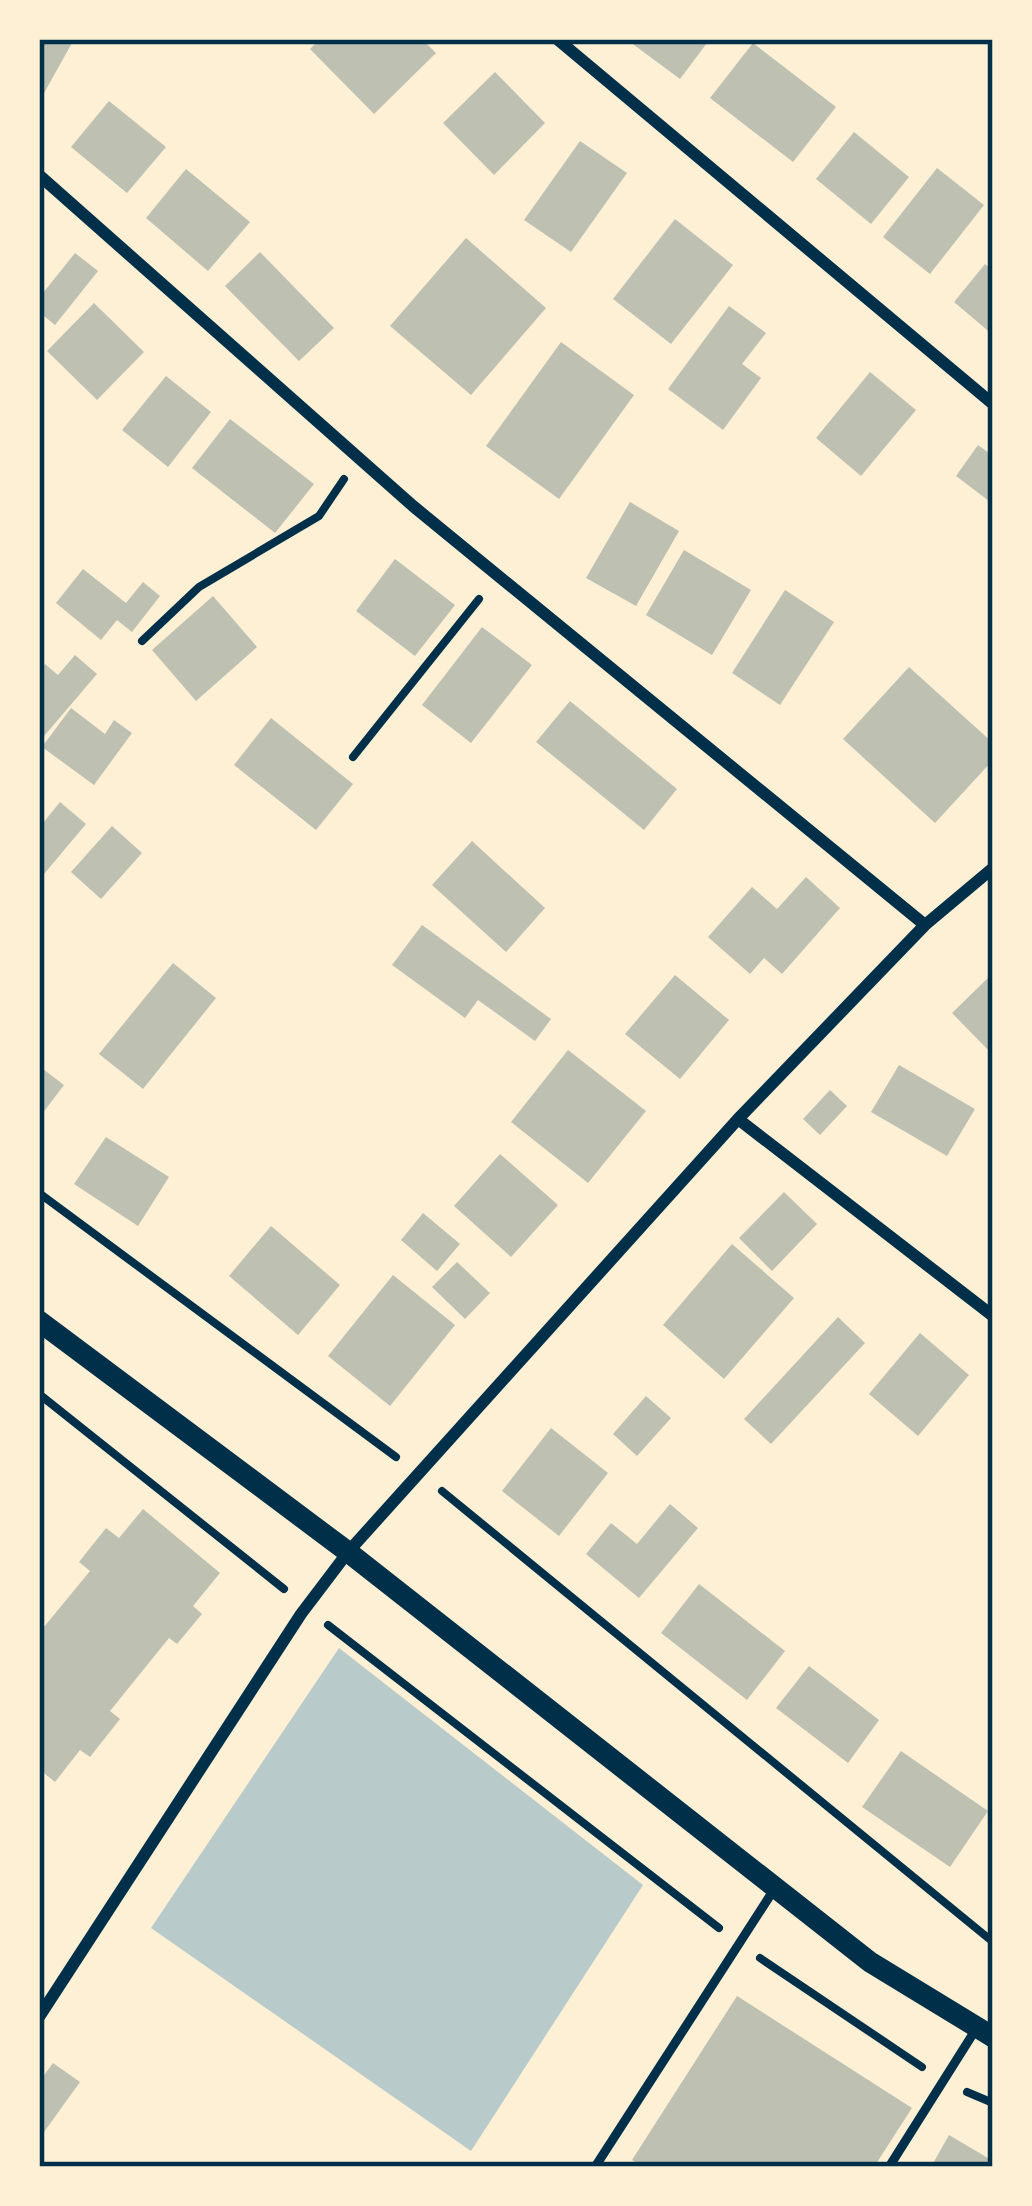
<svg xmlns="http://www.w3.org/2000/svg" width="1032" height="2206" font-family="'Noto Sans',sans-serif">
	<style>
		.green { fill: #b9caca }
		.building { fill: #bec0b2 }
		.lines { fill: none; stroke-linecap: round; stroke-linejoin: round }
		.path { stroke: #003049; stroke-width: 8 }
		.service { stroke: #003049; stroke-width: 9 }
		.minor { stroke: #003049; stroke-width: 12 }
		.tertiary { stroke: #003049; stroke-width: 21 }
		.neatline { fill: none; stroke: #003049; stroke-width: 4.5 }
	</style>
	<rect width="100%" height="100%" fill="#fdf0d5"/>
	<path class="green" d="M339,1648L643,1885L471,2151L151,1928Z"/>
	<path class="building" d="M39,39L72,43L39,102Z
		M320,39H422L436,53L374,114L310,49Z
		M626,39H710L680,79Z
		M753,43L836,107L793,162L710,98Z
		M495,72L545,123L494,175L443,123Z
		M109,101L166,147L127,193L71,147Z
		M854,132L909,177L871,224L816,179Z
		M580,141L627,173L571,252L524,220Z
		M937,168L984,205L930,274L883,237Z
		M186,169L250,222L208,271L146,218Z
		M675,219L733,265L671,344L613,299Z
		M466,238L546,308L471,395L390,326Z
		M260,252L334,328L299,361L225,286Z
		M75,253L98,271L55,325L39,312V298Z
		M985,264L993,271V335L954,302Z
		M94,303L144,352L97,400L47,351Z
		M729,306L766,333L742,364L761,378L723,430L668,389Z
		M561,342L634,395L559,499L486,446Z
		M870,372L916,410L861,476L816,438Z
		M166,376L211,412L168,467L122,430Z
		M230,419L314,484L275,533L192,468Z
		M978,445L993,456V504L956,476Z
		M630,502L679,531L636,606L586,578Z
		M684,550L751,590L712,655L646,615Z
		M395,559L455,605L415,656L356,611Z
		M83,569L126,603L143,582L160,596L132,632L117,620L101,640L56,603Z
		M785,590L834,622L780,705L732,673Z
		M213,596L257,647L196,701L152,650Z
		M482,627L532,665L471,743L422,705Z
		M75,655L97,674L39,742V671L45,664L58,675Z
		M909,667L993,743V760L935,823L843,739Z
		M570,701L677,789L644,830L536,742Z
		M71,708L105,734L114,720L132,733L94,785L42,747Z
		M271,718L353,784L316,830L234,765Z
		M60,802L86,824L39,880V828Z
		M112,826L142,853L101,899L71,872Z
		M472,841L545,908L506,952L432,885Z
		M806,877L840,908L782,974L764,958L750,974L708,937L752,887L777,909Z
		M422,925L551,1019L535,1041L478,1000L465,1018L392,965Z
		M173,963L216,998L143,1089L99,1054Z
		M993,973V1055L952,1013Z
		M675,975L729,1020L680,1079L625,1034Z
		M568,1050L646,1111L588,1183L511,1122Z
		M899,1065L975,1109L947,1156L871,1112Z
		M39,1066L64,1085L39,1118Z
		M830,1090L847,1106L820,1135L803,1119Z
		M106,1137L169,1177L138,1226L74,1184Z
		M500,1154L558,1205L511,1257L454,1206Z
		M784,1192L817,1224L772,1271L739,1238Z
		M423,1213L460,1244L437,1271L401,1240Z
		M271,1226L340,1285L298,1335L229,1276Z
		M732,1244L794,1298L724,1379L663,1325Z
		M457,1262L490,1293L465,1319L432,1287Z
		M393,1275L455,1325L390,1406L328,1356Z
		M838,1317L865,1343L771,1444L744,1419Z
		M920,1333L969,1375L918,1436L869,1394Z
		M646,1396L671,1418L637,1456L613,1434Z
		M551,1428L608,1473L559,1536L502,1491Z
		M670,1504L698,1528L639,1598L586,1554L611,1523L637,1544Z
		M143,1509L220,1573L193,1606L202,1614L177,1644L169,1638L110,1711L120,1719L90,1757L80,1750L55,1782L39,1769V1633L90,1571L79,1562L106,1528L119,1538Z
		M699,1584L785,1651L747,1700L661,1633Z
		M809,1666L879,1720L848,1763L776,1708Z
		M901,1751L988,1811L950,1867L862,1807Z
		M737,1996L912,2108L874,2167H643L632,2160Z
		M53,2063L80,2082L39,2139V2082Z
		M949,2135L993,2161V2167H931Z"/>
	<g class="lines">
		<path class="path" d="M142,641L199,587L319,516L344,479
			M353,757L479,599
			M39,1193L396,1457
			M39,1394L284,1589
			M442,1491L993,1942
			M328,1625L719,1928
			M760,1958L922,2067
			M967,2092L993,2103"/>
		<path class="service" d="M595,2167L775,1888
			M889,2167L976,2029"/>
		<path class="minor" d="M557,39L993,404
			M39,175L413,506L925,925
			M738,1119L993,1316
			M39,2017L301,1614L348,1552L738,1119L925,925L993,868"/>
		<path class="tertiary" d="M39,1321L348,1552L870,1962L993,2037"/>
	</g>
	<rect width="1032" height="2206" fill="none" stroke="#fdf0d5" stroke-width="84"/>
	<rect x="42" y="42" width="948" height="2122" class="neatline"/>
</svg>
